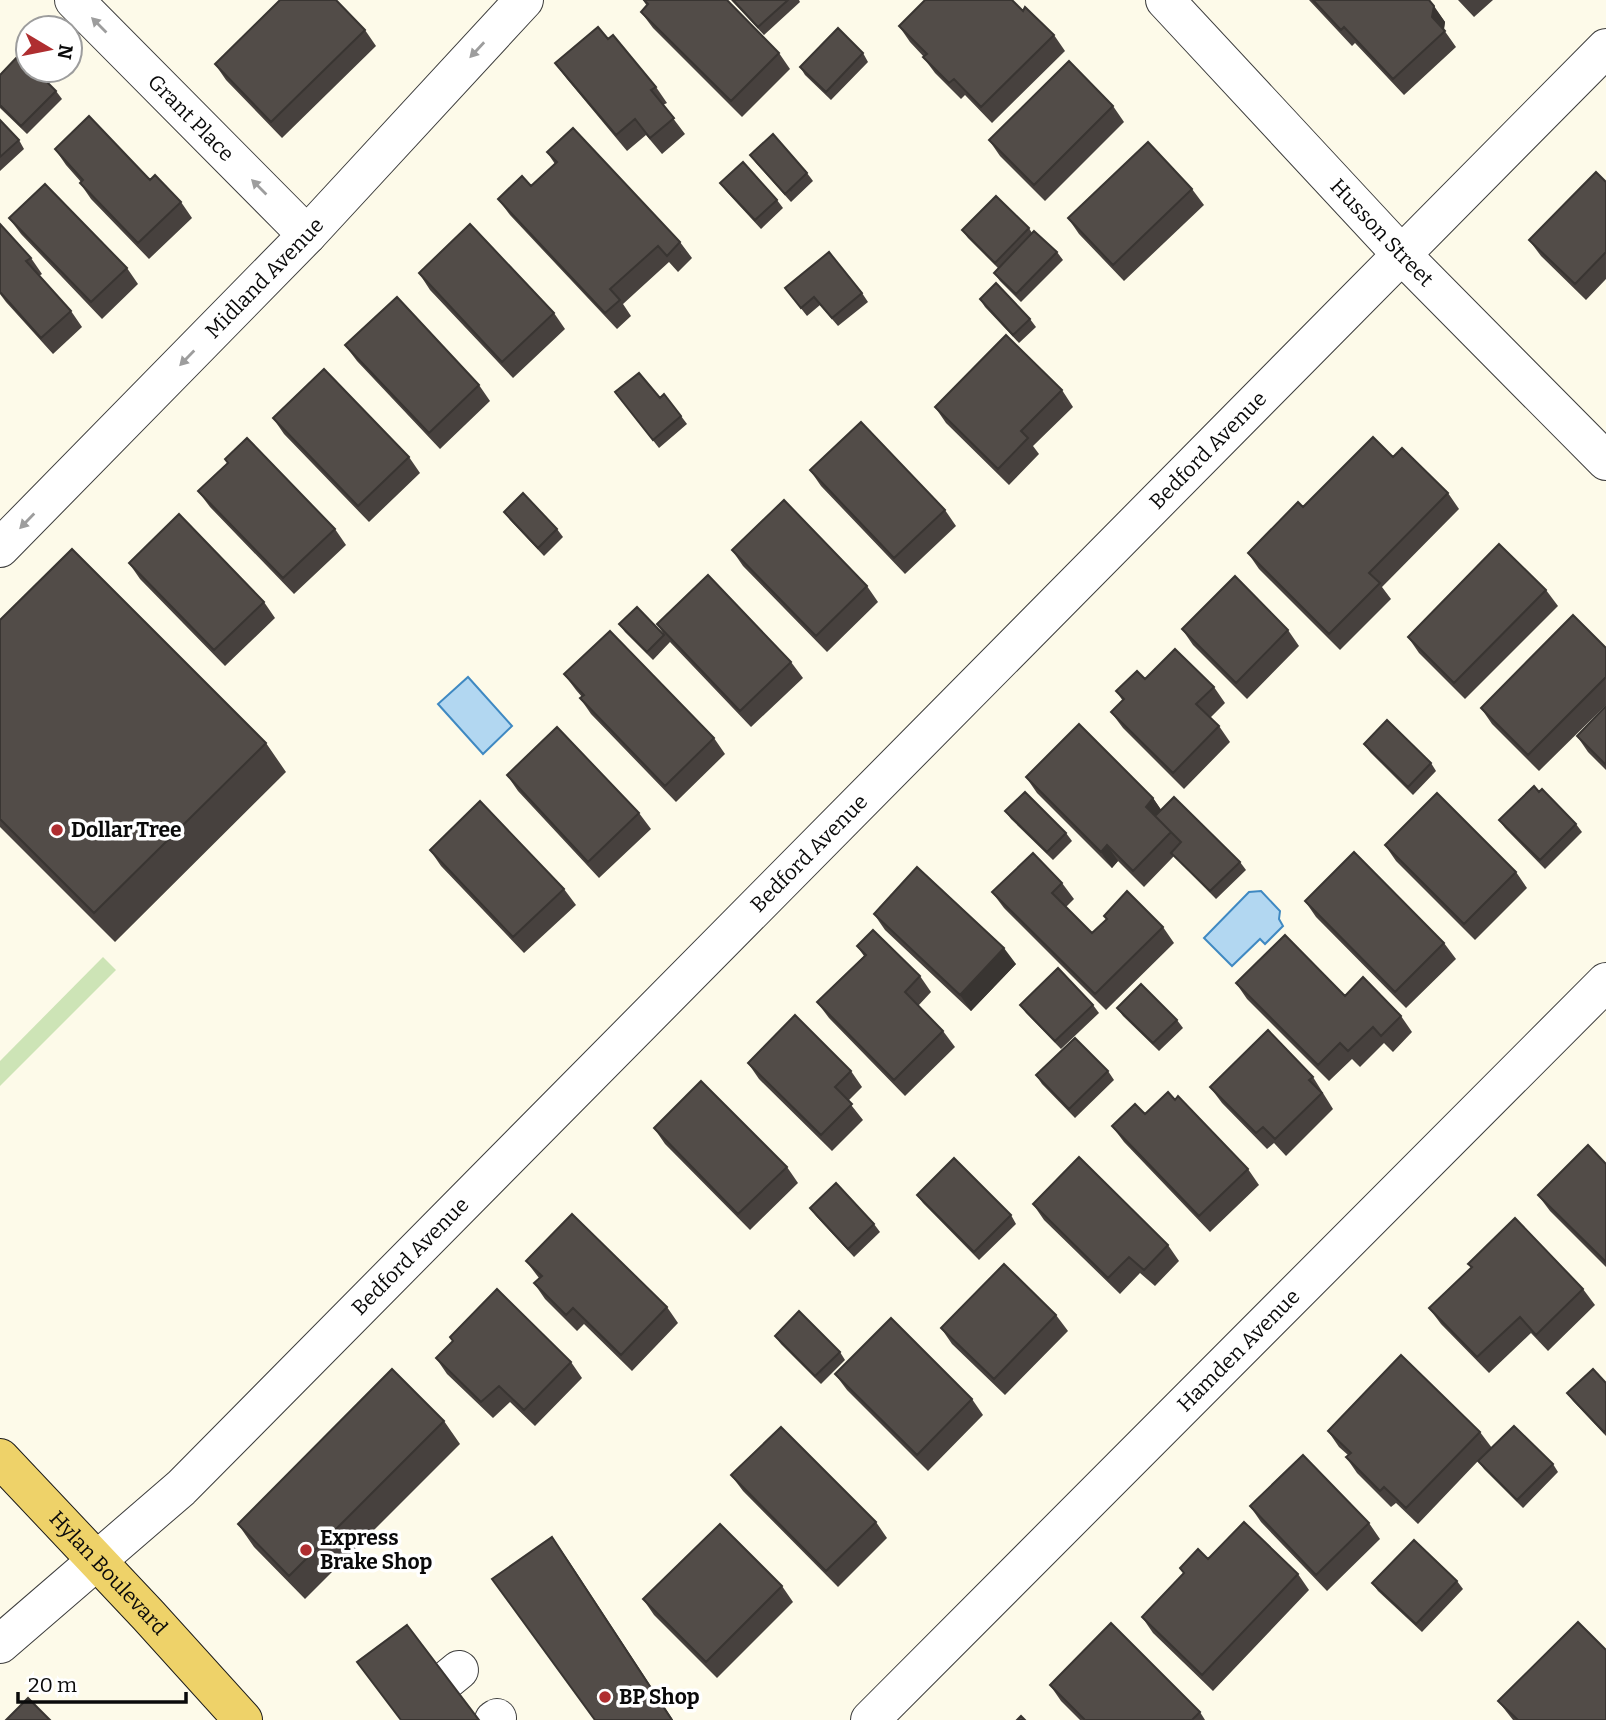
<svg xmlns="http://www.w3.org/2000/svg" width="1606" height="1720" font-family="Bitter,serif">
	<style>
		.green { fill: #cde4b6 }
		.water { fill: #b2d7f1; stroke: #3f89c2; stroke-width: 2 }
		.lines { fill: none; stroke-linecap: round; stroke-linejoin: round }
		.minor-casing { stroke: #3d3d3d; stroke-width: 40 }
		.major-casing { stroke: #1b1b1b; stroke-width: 40 }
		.minor { stroke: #fff; stroke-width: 38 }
		.major { stroke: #eed269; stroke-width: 38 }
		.wall { fill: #47413e }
		.shaded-wall { fill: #393532 }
		.building { fill: #524c48; stroke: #393532; stroke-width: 2 }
		.oneway { fill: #9d9d9d }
		.poi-dot { fill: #af2e30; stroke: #fff; stroke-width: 2.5 }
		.labels { text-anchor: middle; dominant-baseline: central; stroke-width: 7; stroke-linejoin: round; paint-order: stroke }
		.street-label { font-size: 21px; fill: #0a0a0a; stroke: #fff }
		.poi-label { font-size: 21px; font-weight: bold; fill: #0a0a0a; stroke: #fff; text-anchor: start }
	</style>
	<rect width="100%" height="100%" fill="#fdfae9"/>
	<path class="green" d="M103,957L116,970L0,1086V1061Z"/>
	<path class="water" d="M468,677L512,726L483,754L438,704Z
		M1261,891L1280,911L1279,919L1283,926L1265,944L1260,939L1232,966L1204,938L1249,892Z"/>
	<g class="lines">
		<g class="minor-casing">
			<g id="minor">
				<path id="s1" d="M74,0L307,235"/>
				<path id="s2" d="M1165,0L1401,254L1606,461"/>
				<path id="s3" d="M0,548L307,235L524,0"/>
				<path id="s4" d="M0,1644L181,1488L1606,48"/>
				<path d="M448,1679L459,1670"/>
				<path d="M494,1720L497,1718"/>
				<path id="s5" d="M870,1720L1606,982"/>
			</g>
		</g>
		<g class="major-casing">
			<g id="major">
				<path id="s6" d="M0,1458L148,1615L243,1720"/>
			</g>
		</g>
		<use href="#minor" class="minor"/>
		<use href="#major" class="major"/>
	</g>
	<path class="wall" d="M643,0H727L779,53L790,69L742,117L653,28L641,12L647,6Z
		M731,0H799L800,2L764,35Z
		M1309,0H1429L1445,22L1444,30L1456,47L1404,95L1355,43L1352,46Z
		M1458,0H1493L1474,17Z
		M1023,11L1054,35L1065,51L992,123L965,95L961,99L935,73L923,57H924L910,42L899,26Z
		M365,30L376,46L282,138L226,80L215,64Z
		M863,53L868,62L831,100L805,75L800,67Z
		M555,63L656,87L667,103L663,105L685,134L662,154L646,135L627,151L567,79Z
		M0,75L56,91L62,99L27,134L0,108Z
		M1113,106L1124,122L1045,201L1000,156L989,140Z
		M0,120L19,140L24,149L0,171Z
		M55,149L181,202L192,218L149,259L91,199L80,183L81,182L66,165Z
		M547,152L680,242L692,258L678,272L669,262L623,304L631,316L617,329L510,215L498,199L531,186L544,174L555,164Z
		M750,155L807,173L813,181L791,202L756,163Z
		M1606,182V279L1586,300L1541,256L1529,240Z
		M720,183L777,200L783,208L761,229L726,191Z
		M1192,189L1204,205L1124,281L1079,234L1068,218Z
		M9,218L127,268L138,284L102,319L21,234Z
		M0,224L31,258L42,274L39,276L71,311L82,327L53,354L6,302L0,294Z
		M1029,228L1032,233L1057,252L1063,260L1021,302L1000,281L994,273L998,268L968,238L962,230Z
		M419,273L554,313L565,329L513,378L430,290Z
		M785,288L862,293L868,302L838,326L820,305L807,316Z
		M980,299L1030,319L1036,327L1019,343L985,307Z
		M345,345L479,385L490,401L440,449L357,361Z
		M1062,390L1073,407L1033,446L1039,454L1009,485L946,423L935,407Z
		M615,392L681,416L687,424L659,448Z
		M273,418L409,457L420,473L369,522L284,434Z
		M1393,457L1448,493L1459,509L1382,587L1391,599L1340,650L1259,569L1248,553L1303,507Z
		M225,459L335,529L346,545L294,594L210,507L198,491L228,463Z
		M810,470L945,510L956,526L905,574L821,486Z
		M504,512L557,529L563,537L544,556L510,520Z
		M732,550L867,586L878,602L827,652L743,566Z
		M129,563L264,602L275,618L225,666L140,579Z
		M1546,590L1558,606L1465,699L1419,653L1408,637Z
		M0,620L266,743L286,772L115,942L0,827Z
		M619,624L663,633L657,624L791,662L803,678L751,727L670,642L653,660L625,632Z
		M1182,629L1288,630L1299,646L1247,699L1193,645Z
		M1606,648V705L1539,771L1492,724L1481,708Z
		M564,674L714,738L725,754L676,802L591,714L580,698L582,697L576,690Z
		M1145,679L1214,687L1225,703L1210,718L1219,726L1230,742L1184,789L1123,728L1111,712L1123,701L1116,691Z
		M1606,706V770L1588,752L1577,736Z
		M1364,744L1431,763L1436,771L1413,795L1370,752Z
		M507,775L639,813L651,829L599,878L518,791Z
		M1026,777L1153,798L1161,810L1240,862L1246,870L1216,899L1174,856L1144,887L1118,861L1112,868L1037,793Z
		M1005,811L1066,833L1072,841L1053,860L1011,819Z
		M1499,820L1576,824L1582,832L1545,869L1505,828Z
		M1385,845L1516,872L1527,888L1475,940L1396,861Z
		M430,850L564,889L576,905L524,953L441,866Z
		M1062,883L1074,899L1066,907L1092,933L1107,919L1104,916L1163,927L1174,943L1106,1010L1004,908L992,892Z
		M1305,901L1444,943L1456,959L1406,1008L1316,917Z
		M874,914L1016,964L971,1011L885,930Z
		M857,946L920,976L931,992L918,1006L943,1031L955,1047L905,1096L829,1018L817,1002L864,956Z
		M1236,983L1345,996L1401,1016L1412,1032L1393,1052L1384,1043L1360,1067L1352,1059L1329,1081L1247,999Z
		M1020,1005H1093L1099,1013L1061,1049L1026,1013Z
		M1117,1008L1177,1020L1183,1028L1159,1051L1123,1016Z
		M748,1063L851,1071L862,1087L848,1101L863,1120L832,1151L759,1079Z
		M1108,1071L1114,1080L1075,1118L1042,1084L1036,1075Z
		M1313,1077L1333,1109L1286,1156L1274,1143L1267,1149L1222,1103L1210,1087Z
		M1175,1100L1248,1169L1259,1185L1210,1232L1124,1142L1112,1126L1145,1114Z
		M654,1128L787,1167L798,1183L750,1230L665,1144Z
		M1606,1164V1267L1550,1211L1538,1195Z
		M917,1195L1011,1215L1016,1224L979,1260L923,1203Z
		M1033,1204L1168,1245L1179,1261L1155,1286L1140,1273L1120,1294L1044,1220Z
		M810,1208L874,1224L880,1232L854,1257L816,1216Z
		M526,1261L667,1307L678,1323L632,1371L584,1324L577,1331L545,1299L534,1283L539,1278Z
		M1468,1264L1583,1289L1595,1305L1548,1351L1531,1333L1489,1373L1441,1324L1429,1308L1471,1268Z
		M1056,1315L1068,1331L1005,1395L952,1344L941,1328Z
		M775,1336L840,1352L845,1360L821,1384L781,1344Z
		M450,1337L571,1362L582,1378L535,1426L510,1402L493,1418L447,1374L436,1358L453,1341Z
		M835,1374L972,1399L983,1415L928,1471L847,1390Z
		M1606,1383V1436L1573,1401L1567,1393Z
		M444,1421L460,1444L305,1599L254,1547L238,1524Z
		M1328,1431L1480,1432L1492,1448L1553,1464L1558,1472L1523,1508L1484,1469L1478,1461L1418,1524L1396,1503L1391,1507L1357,1473L1346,1457L1348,1455L1339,1447Z
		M731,1475L876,1522L887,1538L838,1587L743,1491Z
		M1250,1506L1369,1523L1380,1539L1327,1591L1261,1522Z
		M1208,1559L1298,1574L1309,1590L1213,1691L1153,1633L1142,1617L1184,1573L1180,1568Z
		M1457,1581L1463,1589L1422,1632L1378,1591L1372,1583Z
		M782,1586L793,1602L717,1678L654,1615L643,1599Z
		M1050,1685L1200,1712L1205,1720H1080L1061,1701Z
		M1498,1701L1606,1720H1513Z"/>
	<path class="shaded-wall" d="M1434,6L1445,22L1443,33L1432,17Z
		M1153,798L1164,814L1157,823L1146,807Z
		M1107,845L1118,861L1112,868L1101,852Z
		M1004,948L1016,964L971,1011L960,995Z
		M552,1537L568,1560L673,1720H672Z"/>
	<path class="building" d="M280,0H336L365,30L271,122L215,64Z
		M644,0H727L779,53L731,101L641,12L648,4Z
		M733,0H788L758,27Z
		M925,0H1012L1023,11L1025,7L1054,35L981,107L954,79L949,83L923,57L927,54L899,26Z
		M1313,0H1429L1434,6L1432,17L1445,31L1393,79L1344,27L1341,30Z
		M598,27L608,39L613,35L656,87L651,90L674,118L650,138L635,119L616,135L555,63Z
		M838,28L863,53L826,92L800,67Z
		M19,55L28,64V70H35L56,91L21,126L0,105V75Z
		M1069,61L1113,106L1034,185L989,140Z
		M89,116L150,180L155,175L181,202L138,243L80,183L83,180L55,149Z
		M0,120L19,140L0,157Z
		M573,128L680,242L667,256L658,246L610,289L620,300L605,313L498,199L522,176L531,186L557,162L547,152Z
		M773,134L807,173L785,194L750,155Z
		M1148,142L1192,189L1113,265L1068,218Z
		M743,162L777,200L755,220L720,183Z
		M1596,172L1606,182V252L1575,284L1529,240Z
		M45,184L127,268L91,302L9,218Z
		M996,196L1029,228L995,263L962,230Z
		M0,224L31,258L26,261L71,311L41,338L0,292Z
		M470,224L554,313L502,362L419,273Z
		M1034,231L1057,252L1016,294L994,273Z
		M829,252L862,293L832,318L814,297L801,308L785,288Z
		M996,283L1030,319L1013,335L980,299Z
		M397,297L479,385L429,433L345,345Z
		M1006,335L1062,390L1021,431L1028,438L998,469L935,407Z
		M324,369L409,457L358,506L273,418Z
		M639,373L660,398L664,394L681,416L653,440L615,392Z
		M861,422L945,510L894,558L810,470Z
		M1373,437L1393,457L1402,448L1448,493L1369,573L1380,583L1329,634L1248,553L1298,502L1303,507Z
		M247,438L335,529L283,578L198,491L228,463L225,459Z
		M523,493L557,529L538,548L504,512Z
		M784,500L867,586L816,636L732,550Z
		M179,514L264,602L214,650L129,563Z
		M1499,544L1546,590L1454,683L1408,637Z
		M72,549L266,743L94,913L0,819V620Z
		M708,575L791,662L740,711L657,624Z
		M1235,576L1288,630L1236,683L1182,629Z
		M637,607L664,635L647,652L619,624Z
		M1573,615L1606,648V677L1528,755L1481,708Z
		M610,631L714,738L665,786L580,698L584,695L564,674Z
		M1175,649L1214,687L1196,704L1219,726L1173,773L1111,712L1124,699L1116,691L1137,671L1145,679Z
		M1606,706V765L1577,736Z
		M1387,720L1431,763L1408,787L1364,744Z
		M1079,724L1153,798L1146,807L1171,832L1133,871L1107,845L1101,852L1026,777Z
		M557,727L639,813L588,862L507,775Z
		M1534,786L1539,792L1542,789L1576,824L1540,860L1499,820Z
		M1025,792L1066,833L1047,852L1005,811Z
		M1437,793L1516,872L1464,924L1385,845Z
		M1174,797L1240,862L1210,891L1171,853L1181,842L1155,816Z
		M480,801L564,889L513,937L430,850Z
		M1354,852L1444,943L1395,992L1305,901Z
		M1033,853L1062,883L1052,893L1092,933L1107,919L1104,916L1127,891L1163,927L1095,994L992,892Z
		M917,867L1004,948L960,995L874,914Z
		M873,930L920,976L905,992L943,1031L894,1080L817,1002L866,955L857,946Z
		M1285,935L1345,996L1363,977L1401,1016L1381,1036L1373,1027L1348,1051L1340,1043L1318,1065L1236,983Z
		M1058,968L1093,1005L1055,1041L1020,1005Z
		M1141,984L1177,1020L1153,1043L1117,1008Z
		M795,1015L851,1071L835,1087L852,1104L821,1135L748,1063Z
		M1268,1030L1313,1077L1309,1080L1322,1093L1275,1139L1263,1127L1256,1133L1210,1087Z
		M1075,1038L1108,1071L1069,1109L1036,1075Z
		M701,1081L787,1167L738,1214L654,1128Z
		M1168,1092L1175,1100L1178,1096L1248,1169L1199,1216L1112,1126L1135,1104L1145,1114Z
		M1588,1145L1606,1164V1262L1538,1195Z
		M1079,1157L1168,1245L1144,1270L1129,1257L1108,1278L1033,1204Z
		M954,1158L1011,1215L974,1252L917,1195Z
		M836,1183L874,1224L848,1249L810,1208Z
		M572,1214L667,1307L621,1355L573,1308L566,1315L534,1283L542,1276L526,1261Z
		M1515,1218L1583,1289L1536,1335L1520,1317L1477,1357L1429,1308L1472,1267L1468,1264Z
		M1004,1264L1056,1315L994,1379L941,1328Z
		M497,1289L571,1362L524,1410L499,1386L481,1402L436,1358L453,1341L450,1337Z
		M799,1311L840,1352L815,1376L775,1336Z
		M891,1318L972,1399L917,1455L835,1374Z
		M1401,1355L1480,1432L1406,1508L1384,1487L1380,1491L1346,1457L1351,1453L1328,1431Z
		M392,1369L444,1421L289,1576L238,1524Z
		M1593,1369L1606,1383V1430L1604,1432L1567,1393Z
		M1514,1426L1553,1464L1517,1500L1478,1461Z
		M781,1427L876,1522L826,1571L731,1475Z
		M1303,1455L1369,1523L1316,1575L1250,1506Z
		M1244,1522L1298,1574L1202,1675L1142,1617L1184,1573L1180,1568L1198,1549L1208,1559Z
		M720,1524L782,1586L706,1662L643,1599Z
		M552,1537L672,1720H595L492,1579Z
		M1414,1540L1457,1581L1416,1624L1372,1583Z
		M1578,1622L1606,1650V1720H1518L1498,1701Z
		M1111,1623L1200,1712L1192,1720H1085L1050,1685Z
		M407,1625L479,1720H401L357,1662Z
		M28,1698L50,1720H6Z
		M1021,1716L1025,1720H1017Z"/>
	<defs><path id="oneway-solid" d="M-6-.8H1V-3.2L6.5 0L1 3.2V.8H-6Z" transform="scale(1.75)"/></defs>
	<g class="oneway">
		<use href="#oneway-solid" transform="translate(99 25) rotate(-135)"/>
		<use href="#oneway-solid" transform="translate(477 50) rotate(133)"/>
		<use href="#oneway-solid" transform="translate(259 187) rotate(-135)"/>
		<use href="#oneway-solid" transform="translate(187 358) rotate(134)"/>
		<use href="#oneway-solid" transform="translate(27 521) rotate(134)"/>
	</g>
	<g class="poi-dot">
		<circle cx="57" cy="830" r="7"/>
		<circle cx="306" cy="1550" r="7"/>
		<circle cx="605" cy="1697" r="7"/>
	</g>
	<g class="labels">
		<g class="street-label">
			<text stroke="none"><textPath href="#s1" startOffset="166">Grant Place</textPath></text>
			<text stroke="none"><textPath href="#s2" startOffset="318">Husson Street</textPath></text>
			<text stroke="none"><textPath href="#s3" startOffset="378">Midland Avenue</textPath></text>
			<text stroke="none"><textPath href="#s4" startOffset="1699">Bedford Avenue</textPath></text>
			<text stroke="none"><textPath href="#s4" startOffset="1132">Bedford Avenue</textPath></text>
			<text stroke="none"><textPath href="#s4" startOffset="565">Bedford Avenue</textPath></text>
			<text stroke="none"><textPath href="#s5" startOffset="522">Hamden Avenue</textPath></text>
			<text stroke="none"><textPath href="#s6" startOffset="158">Hylan Boulevard</textPath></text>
		</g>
		<g class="poi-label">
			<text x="71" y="830">Dollar Tree</text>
			<text x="320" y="1538">Express<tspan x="320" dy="24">Brake Shop</tspan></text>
			<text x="619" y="1697">BP Shop</text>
		</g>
	</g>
	<g transform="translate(49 49) rotate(100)"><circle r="33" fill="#ffffff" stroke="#9d9d9d" stroke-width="2"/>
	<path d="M0-5L12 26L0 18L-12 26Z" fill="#af2e30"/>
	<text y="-10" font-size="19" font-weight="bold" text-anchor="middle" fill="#0a0a0a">N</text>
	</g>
	<path d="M18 1692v10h168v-10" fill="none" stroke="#0a0a0a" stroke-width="3.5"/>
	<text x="28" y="1692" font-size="21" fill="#0a0a0a" stroke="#ffffff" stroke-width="5" paint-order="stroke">20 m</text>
</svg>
